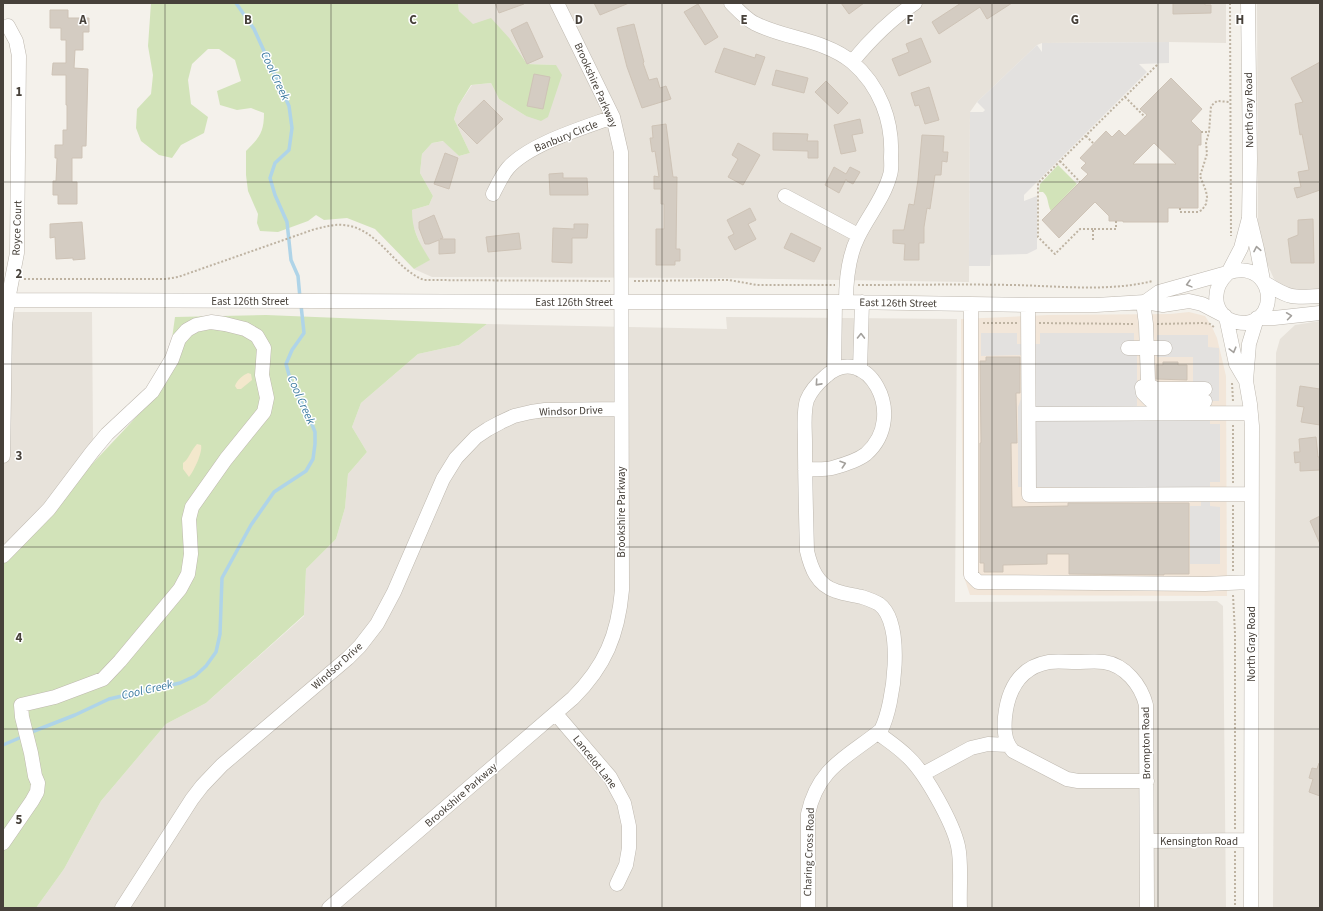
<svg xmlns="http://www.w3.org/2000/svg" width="1323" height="911" font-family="'Source Sans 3',sans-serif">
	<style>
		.residential { fill: #e7e2da }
		.commercial { fill: #f2e6d9 }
		.green { fill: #d2e3b9 }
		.sand { fill: #f3e8cc }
		.parking { fill: #e3e1df }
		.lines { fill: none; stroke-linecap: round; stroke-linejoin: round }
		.stream { stroke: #afd4e8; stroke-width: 3.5 }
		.building { fill: #d4ccc2; stroke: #cec3b6; fill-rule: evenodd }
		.minor-casing { stroke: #beb8af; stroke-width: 15 }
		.path { stroke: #beb3a2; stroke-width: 2; stroke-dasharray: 2 2; stroke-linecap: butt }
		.minor { stroke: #fff; stroke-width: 14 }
		.oneway { stroke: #a3a09c }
		.grid { fill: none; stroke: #47413a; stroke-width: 1; stroke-opacity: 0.55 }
		.labels { text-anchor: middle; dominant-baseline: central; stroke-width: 3; stroke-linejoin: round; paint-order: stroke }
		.street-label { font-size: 11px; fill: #47413a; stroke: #fff }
		.water-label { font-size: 12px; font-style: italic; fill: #3d7ba0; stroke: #fff }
		.grid-label { font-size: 13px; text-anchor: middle; font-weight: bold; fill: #47413a; stroke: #fff; stroke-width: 3; stroke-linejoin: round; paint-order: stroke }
	</style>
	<rect width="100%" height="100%" fill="#f4f1eb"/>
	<path class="residential" d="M458,3H1226V43L1169,42L1042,43L1037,45L977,102L970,112L969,282L719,278L432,277L414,269L429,260L420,244L412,223V210L429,205L433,196L420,173L422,154L432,143L444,141L459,156L470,153L454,119L458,106L472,85L491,83L499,99L526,116L556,65L527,64L510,39L473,25L459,11Z
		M1257,3H1320V290L1294,291L1282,286L1274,279L1265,259L1258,223Z
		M3,312H92L93,437L100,455L3,559Z
		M726,317L957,319L955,602L1217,601L1223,606L1226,908H36L64,869L101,801L166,724L206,703L304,616L306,569L336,539L345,508L348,474L367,452L352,427L361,403L418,354L459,345L487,324L727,329Z
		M1320,321V908H1273L1276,353L1280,339L1295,325Z"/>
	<path class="commercial" d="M1189,312L1205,316L1212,327L1217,338L1226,376L1227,596L970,595L963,574L961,319L1048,315L1170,314Z"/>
	<path class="green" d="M151,3H458L459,11L473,24L491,18L510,39L527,64L556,65L562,75L548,117L541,121L526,116L499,99L491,83L471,85L458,106L454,119L470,153L459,156L443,141L432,143L422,154L420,173L433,196L429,205L412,210C412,231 419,242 430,260L414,269L375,229L347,218L324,220L316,215L308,221L278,232L260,231L257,223L258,214L248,191L246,175V151C259,138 264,133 264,113L251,108L237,110L220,105L217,91L241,81L235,60L219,49H208L192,64L188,80L191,104L208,117L204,133L181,145L172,158L159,155L141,141L136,128L137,109L151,94L153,75L148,46Z
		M1058,165L1077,184L1051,211C1047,204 1049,197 1043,192H1039L1040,184Z
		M266,315L487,324L459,345L418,354L361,403L352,427L367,452L348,474L345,508L336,539L306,569L304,615L206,703L166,724L101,801L64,869L36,908H3V559L155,397L168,367L175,317Z"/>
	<path class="sand" d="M248,373L251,374L252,380L241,389H237L235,386C237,380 243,375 248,373Z
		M197,444L201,445C203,452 194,471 189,477L183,469V463C189,459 191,450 197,444Z"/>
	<path class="parking" d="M1169,42V63L1139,64L1147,72L1024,195V201L1037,196V249L1027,254L991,255L990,266H969L970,112H983L985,110L977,102L1037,45L1042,52V43Z
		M981,333H1017V344H1040V333H1134V344L1137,345V419H1210V424H1220V482H1210V506L1220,507V564H1190V506H1201V487H1018V407L1022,396V355L981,356Z
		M1157,335H1208V347L1219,348V401H1193V357H1157Z"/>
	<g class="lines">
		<path class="stream" d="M236,3L254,29L289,106L292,128L289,150L275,163L270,178L275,195L287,222L291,260L298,276L300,298
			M29,733L75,715L109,699L180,683L195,676L206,666L216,652L220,634L222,578L251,525L274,492L306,471L313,459L315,444V432L311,422L291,382L286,364L292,350L304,333L301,305
			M3,745L24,736"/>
	</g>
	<path class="building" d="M495,3H524V4L499,13Z
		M594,3H629L600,15Z
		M841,3H864L849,14Z
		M961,3H1012L987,19L980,7L939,34L932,22Z
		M1173,3H1205V5H1211V13L1173,14Z
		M698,4L718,37L705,45L684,12Z
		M50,10H68V18H89V32H83V50H75L74,68L88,69L86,146H82V158H72V182H77V204H58V195H53V181H56L57,158H55V145H63V130H67V105H66V75H52L53,63H66V40H61V28H50Z
		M527,22L543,57L527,64L511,30Z
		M634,24L644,62L643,63L649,80L657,78L660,88L666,86L671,99L642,108L627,67L617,28Z
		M921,38L931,62L899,76L892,59L909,52L906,44Z
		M724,48L755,58L756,54L765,57L755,85L715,72Z
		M1320,62V190L1297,198L1294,188L1301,187L1298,172L1309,170L1302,134L1300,135L1295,104L1303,102L1291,78Z
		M776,70L808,78L804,93L772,85Z
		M534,74L550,77L543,109L527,106Z
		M1171,78L1202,109L1191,121L1201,131V145H1198V208H1168V222H1123V221H1109V216L1095,202L1059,238L1042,220L1088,174L1081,168L1086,163L1080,158L1106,131L1112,137L1119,130L1125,136L1147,115L1140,109ZM1154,143L1176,164H1133Z
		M826,81L848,103L838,114L815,92Z
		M929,87L939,120L925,124L919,105L915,106L911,93Z
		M484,100L503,119L477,144L458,125Z
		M860,119L863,133L852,135L856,151L841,154L834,125Z
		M666,124L673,177H677L676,249H680V261H675V265H656V229H664V204H661V189H654V176L659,177L655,151L652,152L650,138H653L652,126Z
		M773,133L808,134L807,141H818V158H808V151L773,150Z
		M922,135L944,136L943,152H948L947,162L942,161L941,175H935L930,209L927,208L924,227V243H919V260H904L905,244L893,243V230H904L909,204L914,205L918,180Z
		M738,143L760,155L743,185L728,177L738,159L732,155Z
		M445,153L458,158L449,189L434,184Z
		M834,167L846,174L850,167L860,172L853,184L847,181L846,179L839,193L825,185Z
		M563,173V178H587L588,195H550L549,174Z
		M750,208L756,220L748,224L756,239L735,250L728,237L734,234L727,220Z
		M434,215L443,238L440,239H455V253L439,254V240L429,244H425L419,228V222Z
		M1313,219L1314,263H1291L1288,239L1298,235V220Z
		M82,222L85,259L73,260V258L56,259L55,237L50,238V224Z
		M574,224H588L587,238H572V263L552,262L553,228L574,229Z
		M519,233L521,249L488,252L486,237Z
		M791,233L821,248L814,262L784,248Z
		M986,357H1020V393H1016L1017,443H1011L1012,507L1068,506V503H1189V574H1164V575L1069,574V554H1047V564L1003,565V572H984V563H980V443H981L980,361H986Z
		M1163,362H1178V365H1187V380L1156,379V365H1163Z
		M1300,386L1320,389V425L1301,422L1304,407L1297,406Z
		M1316,437L1318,457H1320V470L1300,471V462L1295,463L1294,452H1300L1299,439Z
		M1320,516V544L1310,521Z
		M1319,763L1320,764V796L1309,792L1313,779L1309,778L1312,768L1317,769Z"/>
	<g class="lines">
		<g class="minor-casing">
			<path id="minor" d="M731,3C738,10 745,18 754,23C785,39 824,39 852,62C880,86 893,121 891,157C891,163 892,170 890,175C884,198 868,216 858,237C848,257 846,280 846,302
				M852,62C870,40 891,19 915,3
				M493,194C497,186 502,175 508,168C529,144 583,128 613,117
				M785,196L858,235
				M1250,220L1257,249L1263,280
				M1228,273L1241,248L1249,218L1250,159L1248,3
				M1265,283C1289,298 1292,298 1320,296
				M3,300L607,302H846L1028,305H1096L1145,302L1163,305L1189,301L1202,304L1225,316
				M1143,302L1146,324L1148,382L1149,385L1156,389H1205
				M1145,302L1159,292L1234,271C1272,263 1281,318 1246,323C1240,323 1234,322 1228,319C1211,308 1214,286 1227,274
				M971,304V575L978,582L1205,584L1251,582
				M1028,305L1029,495L1251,494
				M1226,317L1236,364L1246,381
				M1258,318H1274L1320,313
				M1128,348H1165
				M834,370L835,302
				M860,370L862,302
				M1142,387L1143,393L1150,400L1157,401H1205
				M1029,414L1251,413
				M3,456L5,325L8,300L17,253L19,56L16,41L8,26
				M805,469C814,469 824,470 832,468C843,465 857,461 866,454C910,415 865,340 826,376C819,382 811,390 807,400C803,412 805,429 805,442C805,478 806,515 807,551C811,568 817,585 836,591C844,594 854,595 862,597C868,599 874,601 879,604C905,623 894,705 881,730C848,757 818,767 808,814V908
				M3,556L49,509L92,452L107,434L152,392L172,359L179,339L187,330L196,325L211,322L225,324L245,329L257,336L264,348L262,375L267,398L264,412L226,459L192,507L189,519L191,554L188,574L180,589L120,661L103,679L55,697L21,705L22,717L31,753L35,776L38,783L37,792L32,801L3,843
				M556,714L610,777L624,803L629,826V848L626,865L617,884
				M878,733C887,740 898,747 907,756C925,772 953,823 958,846C962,863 959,890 960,908
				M923,774L971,748L988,744L1008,745
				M1147,781H1078L1067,779L1013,751C1004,741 1004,729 1005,717C1008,689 1020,667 1049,662C1058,661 1067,662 1076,662C1085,662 1095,661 1104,662C1125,665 1141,685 1146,705L1147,908
				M1147,841L1251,840
				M122,908L192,799L202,786L222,765L348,658L360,646L377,624L394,592L443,479L456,458L476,437L488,429L501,422L514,416L531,412L545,410L621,409
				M329,908L573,698C605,666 618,635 622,590L621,152L613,117L557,3
				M1251,908L1252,426L1250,404L1246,381L1249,344L1257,318"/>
		</g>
		<path class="path" d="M1230,3L1231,236
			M1125,97L1145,117
			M1201,132H1209
			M1086,136L1094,144
			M1060,161L1080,182
			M1180,208V212H1198L1202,210L1206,204L1207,197L1206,191L1200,176L1207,154L1206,143L1209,132L1211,106L1217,101L1230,102
			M1093,229H1080L1055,254L1038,237V183L1157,65
			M1093,240V229H1116V221
			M24,279H166L178,277L315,229C325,227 333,224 343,225C378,227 393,268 424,280L610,281
			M634,281L729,280L757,285H835
			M858,285C909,285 961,284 1013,285C1060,286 1107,292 1153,281
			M983,323H1017
			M1039,323L1135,324
			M1157,324L1204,323L1210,324L1215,328
			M1232,383L1233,401
			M1233,425V483
			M1233,505V571
			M1233,595L1235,633V829
			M1235,851V908"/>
		<use href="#minor" class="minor"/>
	</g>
	<defs><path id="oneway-chevron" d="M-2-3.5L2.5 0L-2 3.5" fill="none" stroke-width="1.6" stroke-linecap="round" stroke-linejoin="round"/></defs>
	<g class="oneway">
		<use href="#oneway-chevron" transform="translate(1257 249) rotate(-101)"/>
		<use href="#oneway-chevron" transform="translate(1189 284) rotate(165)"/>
		<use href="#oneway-chevron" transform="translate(1289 316) rotate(-8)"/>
		<use href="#oneway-chevron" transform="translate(861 336) rotate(-89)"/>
		<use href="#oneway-chevron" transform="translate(1233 350) rotate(75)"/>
		<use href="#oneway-chevron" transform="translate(818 383) rotate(132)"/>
		<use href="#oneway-chevron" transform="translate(843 464) rotate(-18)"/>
	</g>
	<path class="grid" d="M165,3V908M331,3V908M496,3V908M662,3V908M827,3V908M992,3V908M1158,3V908M3,182H1320M3,364H1320M3,547H1320M3,729H1320"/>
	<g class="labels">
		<g class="street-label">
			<text transform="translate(596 85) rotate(66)">Brookshire Parkway</text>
			<text transform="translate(1249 110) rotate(-91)">North Gray Road</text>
			<text transform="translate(566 136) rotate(-22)">Banbury Circle</text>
			<text transform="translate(17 228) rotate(-88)">Royce Court</text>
			<text x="250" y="301">East 126th Street</text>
			<text x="574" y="302">East 126th Street</text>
			<text transform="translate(898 303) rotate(1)">East 126th Street</text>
			<text transform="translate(571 411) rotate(-2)">Windsor Drive</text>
			<text transform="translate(621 512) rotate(-90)">Brookshire Parkway</text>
			<text transform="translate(1251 644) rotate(-90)">North Gray Road</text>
			<text transform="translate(337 666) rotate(-42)">Windsor Drive</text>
			<text transform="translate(1146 743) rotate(-91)">Brompton Road</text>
			<text transform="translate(595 762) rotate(52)">Lancelot Lane</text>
			<text transform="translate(461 795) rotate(-41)">Brookshire Parkway</text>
			<text x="1199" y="841">Kensington Road</text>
			<text transform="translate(809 852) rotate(-88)">Charing Cross Road</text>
		</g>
		<g class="water-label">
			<text transform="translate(275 76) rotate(65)">Cool Creek</text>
			<text transform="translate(301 400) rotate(66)">Cool Creek</text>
			<text transform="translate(147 690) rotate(-13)">Cool Creek</text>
		</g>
	</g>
	<g class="grid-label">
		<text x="83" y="24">A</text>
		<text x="248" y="24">B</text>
		<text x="413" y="24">C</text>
		<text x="579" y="24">D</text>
		<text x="744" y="24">E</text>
		<text x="910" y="24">F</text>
		<text x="1075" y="24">G</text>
		<text x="1240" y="24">H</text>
		<text x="19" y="96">1</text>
		<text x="19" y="278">2</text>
		<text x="19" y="460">3</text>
		<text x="19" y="642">4</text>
		<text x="19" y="824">5</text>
	</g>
	<rect width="1323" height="911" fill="none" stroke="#47413a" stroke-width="8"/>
</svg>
